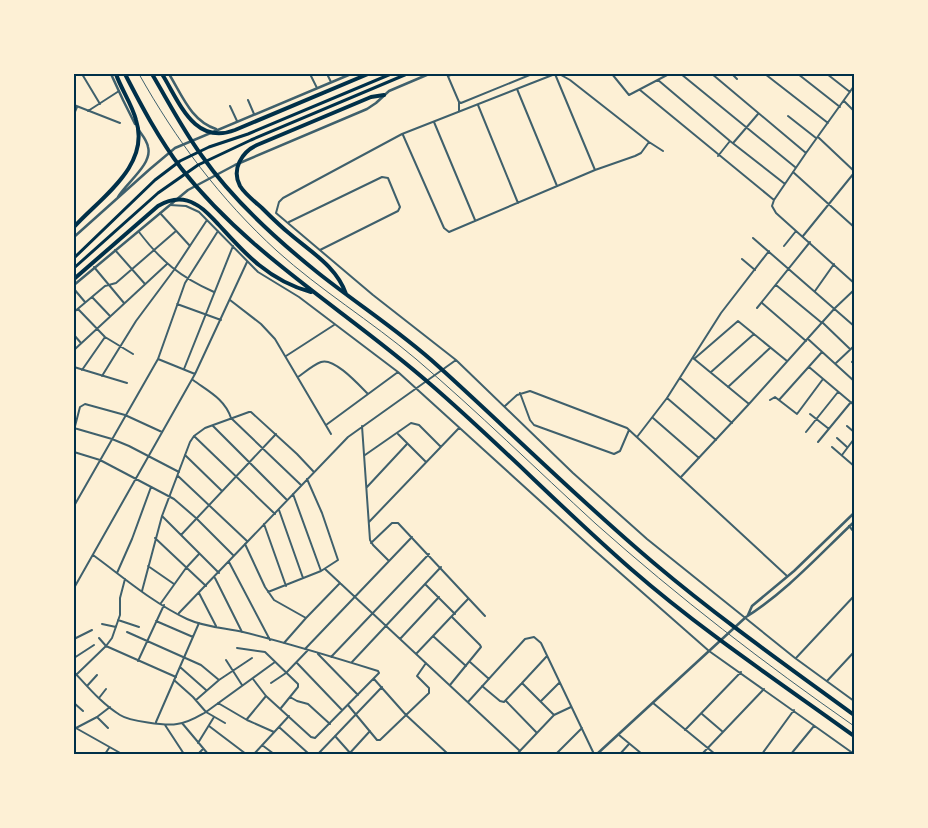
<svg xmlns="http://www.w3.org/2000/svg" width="928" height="828" font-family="Inter,sans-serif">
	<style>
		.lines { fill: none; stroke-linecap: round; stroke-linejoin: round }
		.service { stroke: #3f606c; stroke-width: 1 }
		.minor { stroke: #3f606c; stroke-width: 2 }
		.tertiary { stroke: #3f606c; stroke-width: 2.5 }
		.secondary { stroke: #003049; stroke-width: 3 }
		.motorway { stroke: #003049; stroke-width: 4 }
		.neatline { fill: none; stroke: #003049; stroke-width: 2 }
	</style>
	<rect width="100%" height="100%" fill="#fdf0d5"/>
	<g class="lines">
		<path class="service" d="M139,74C176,140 220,199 277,251C320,290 371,321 416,359C478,412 536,469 596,524C678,597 765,664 854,726"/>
		<path class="minor" d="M82,74L100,104
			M310,74L317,88
			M327,74L331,82
			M447,74L459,102L461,103L532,74
			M555,74L595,170
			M612,74L629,95L669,74
			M681,74L795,167
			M712,74L806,153
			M732,74L737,79
			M765,74L828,123
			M798,74L840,107
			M827,74L850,92
			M448,76L453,74
			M658,80L730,141L785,184
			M854,86L806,153L774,200L772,206L776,213L854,283
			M517,89L557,186
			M640,90L774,200
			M248,100L254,114
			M844,101L854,111
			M459,102V111
			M74,105L120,123
			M478,105L518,203
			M230,106L237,121
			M88,111L119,91
			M74,114L77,107
			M788,116L816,138
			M434,122L475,220
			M403,135L444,228L449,232L595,170L635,156L641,153L649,142
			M818,137L854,171
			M734,142L758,114
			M663,151L649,142L570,80L561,75L555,74L402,134L283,198L279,202L276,213L373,295L456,360L573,473L647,539L795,658L854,701
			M718,156L730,141
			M793,172L854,227
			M170,205L186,206L199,212L258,272L299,297L398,372L593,549L709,651L854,754
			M160,213L190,246
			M289,222L382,177L388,178L400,207L398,211L320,250
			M139,232C161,261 180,277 214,292
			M803,236L854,173
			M753,238L854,326
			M784,246L796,231
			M115,250L145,284
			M742,259L755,270
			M94,267L124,303
			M776,285L822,323
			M74,289L85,302
			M815,291L834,264
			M92,297L110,316
			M230,300L261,324L275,339L331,434
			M762,303L806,341
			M177,304L221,320
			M757,308L810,242
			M78,309L105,337L133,354
			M74,312L105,286L116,283L176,231
			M823,323L850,349
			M74,335L81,343
			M808,339L854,381
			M74,350L167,264
			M286,356L334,325
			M693,358L749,404
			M158,359L195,374
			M694,359L738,321L787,361
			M852,362L854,360
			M836,363L854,346
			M74,367L127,383
			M809,367L854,405
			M184,369L233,246
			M82,370L105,337
			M711,372L754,334
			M102,376L136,321L174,270L207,220
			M298,377C305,372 313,365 321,362C334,357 359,385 368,394
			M680,378L732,423
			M193,380C208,391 225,399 231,418L301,485
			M728,387L770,348
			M520,393L530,420L534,425L614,454L620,451L629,430
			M667,398L716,440
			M770,400L775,397L797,414L823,379
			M779,400L822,352
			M505,406L517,395L530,391L627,428L787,576
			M810,414L829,429
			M653,418L699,458
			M326,425L398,372
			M213,426L287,500
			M362,426L370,540L373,545L389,561
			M847,426L854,432
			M74,428L112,439L129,446L179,472
			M74,430L80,407L85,404L125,415L162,432
			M806,432L838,392
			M398,434L426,462
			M194,436L275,514
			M637,437L667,398L721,313L769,251
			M837,438L847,447
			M818,442L851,402
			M832,447L854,466
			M74,452L100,460L174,499L196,518L233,555
			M185,455L222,491
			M365,455L411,423L419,425L441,447
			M842,455L854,439
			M178,476L247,541
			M681,477L749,404L835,308L854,290
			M367,487L407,444
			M293,494L321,571
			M74,506L158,359L185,283L218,231
			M279,510L303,578
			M162,516L219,573
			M369,522L459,428
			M264,524L286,586
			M849,526L854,532
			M181,535L276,434
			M155,538L206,586
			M371,543L392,523H398L485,616
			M245,544L265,587L274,600L306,618
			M93,555C123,577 153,603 187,619C204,627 225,628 243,632C288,643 333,657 378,671L379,673L315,738L311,737L266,696L253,679
			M229,562L270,640
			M148,566L174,584
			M325,569L520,751
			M117,573L132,539L151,487
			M215,578L242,632
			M425,584L455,614
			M74,588L195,374L247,262
			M142,591L162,516L190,442L194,436L205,428L249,412H251L297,454L313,471
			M268,592L321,571L338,560L322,513L307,479
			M199,593L216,626
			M161,603L186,568L199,554
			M179,613L348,437L456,360
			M118,620L139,627
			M156,621L193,637
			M102,624L116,627
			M127,632L201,665L219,680
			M433,636L466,666
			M99,638L106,646L176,677
			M74,639L92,630
			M400,639L439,597
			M284,643L306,618L340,583
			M237,648L265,652L298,684V687L281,708
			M305,649L412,537
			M318,654L358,695
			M416,654L468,599
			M331,657L429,554
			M74,658L94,645
			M796,658L854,596
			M226,660L242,685
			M138,661L164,605
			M352,662L441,567
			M470,662L489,679
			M297,663L342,710
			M180,667L206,690
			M74,672C88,687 102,704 120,715C129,721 166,726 177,724C188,723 197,717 206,712L275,662
			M76,675L106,646L112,638L120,615V598L125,579
			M374,679L406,715L448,754
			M174,680L193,697L206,712L225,723
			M827,681L854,652
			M271,683L286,673L308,650
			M522,683L547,656
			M450,685L481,647L480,645L452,617
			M87,686L97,675
			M482,686L500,701L504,702L522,683L554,715
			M290,697L297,701L308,704L330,724
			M99,698L106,689
			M196,700L219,680L252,658
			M506,701L537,733
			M541,701L559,683
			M468,702L525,639L534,637L541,643L594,754
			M74,703L83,711
			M218,703L247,720L274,732
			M653,703L715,754
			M348,705L377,740H380L429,693V688L417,676L426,663
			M702,714L723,732
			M97,717L108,728
			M247,719L266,696
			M156,722L199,623
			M182,723L208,754
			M165,725L184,754
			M209,726L246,754
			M74,727L122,754
			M279,727L309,754
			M76,728L97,717L110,707
			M685,730L741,672
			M619,735L642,754
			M335,736L351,754
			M198,743L214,717
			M262,745L274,754
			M105,754L109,748
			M198,754L203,749
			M254,754L289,716
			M318,754L382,687
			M349,754L370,731
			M517,754L554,715L571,707
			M556,754L582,728
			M620,754L629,744
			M702,754L764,689
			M762,754L794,710
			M791,754L814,726"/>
		<path class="tertiary" d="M111,74L123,100L135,124
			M169,74C182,95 191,121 216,129
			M118,197C126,183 153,164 148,147C147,140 142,135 138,129
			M74,237L150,169L175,148L351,74
			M74,285L188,190L235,165L367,109L376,103L389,91L429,74
			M748,615L752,606L794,571L854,513
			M597,754L746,617C786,592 820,554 854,522"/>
		<path class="secondary" d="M379,74L388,75
			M74,258L155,180L180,161L209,147L248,134L391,74
			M74,268L158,193L198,165L251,140L407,74"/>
		<path class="motorway" d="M125,74C142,107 159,139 181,168C249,255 347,311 429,383C499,443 562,509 631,569C701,630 779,682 854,736
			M152,74C168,101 183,130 202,156C232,199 276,239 317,272C357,304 401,332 438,366C511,432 580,501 655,564C719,618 787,666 854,715
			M162,74C179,101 194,146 235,130L368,74
			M74,227C100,198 151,166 136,120C132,104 121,89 116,74
			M74,279L158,206C170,199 183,197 195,204C204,208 211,217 218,224C231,238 244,253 259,265C275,278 292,287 311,292
			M346,294C337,267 311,252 290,234C280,226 271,217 262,208C254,201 245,194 240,186C231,169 242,152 257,145L371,97L384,95"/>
	</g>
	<rect width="928" height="828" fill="none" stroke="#fdf0d5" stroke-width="150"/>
	<rect x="75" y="75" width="778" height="678" class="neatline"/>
</svg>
